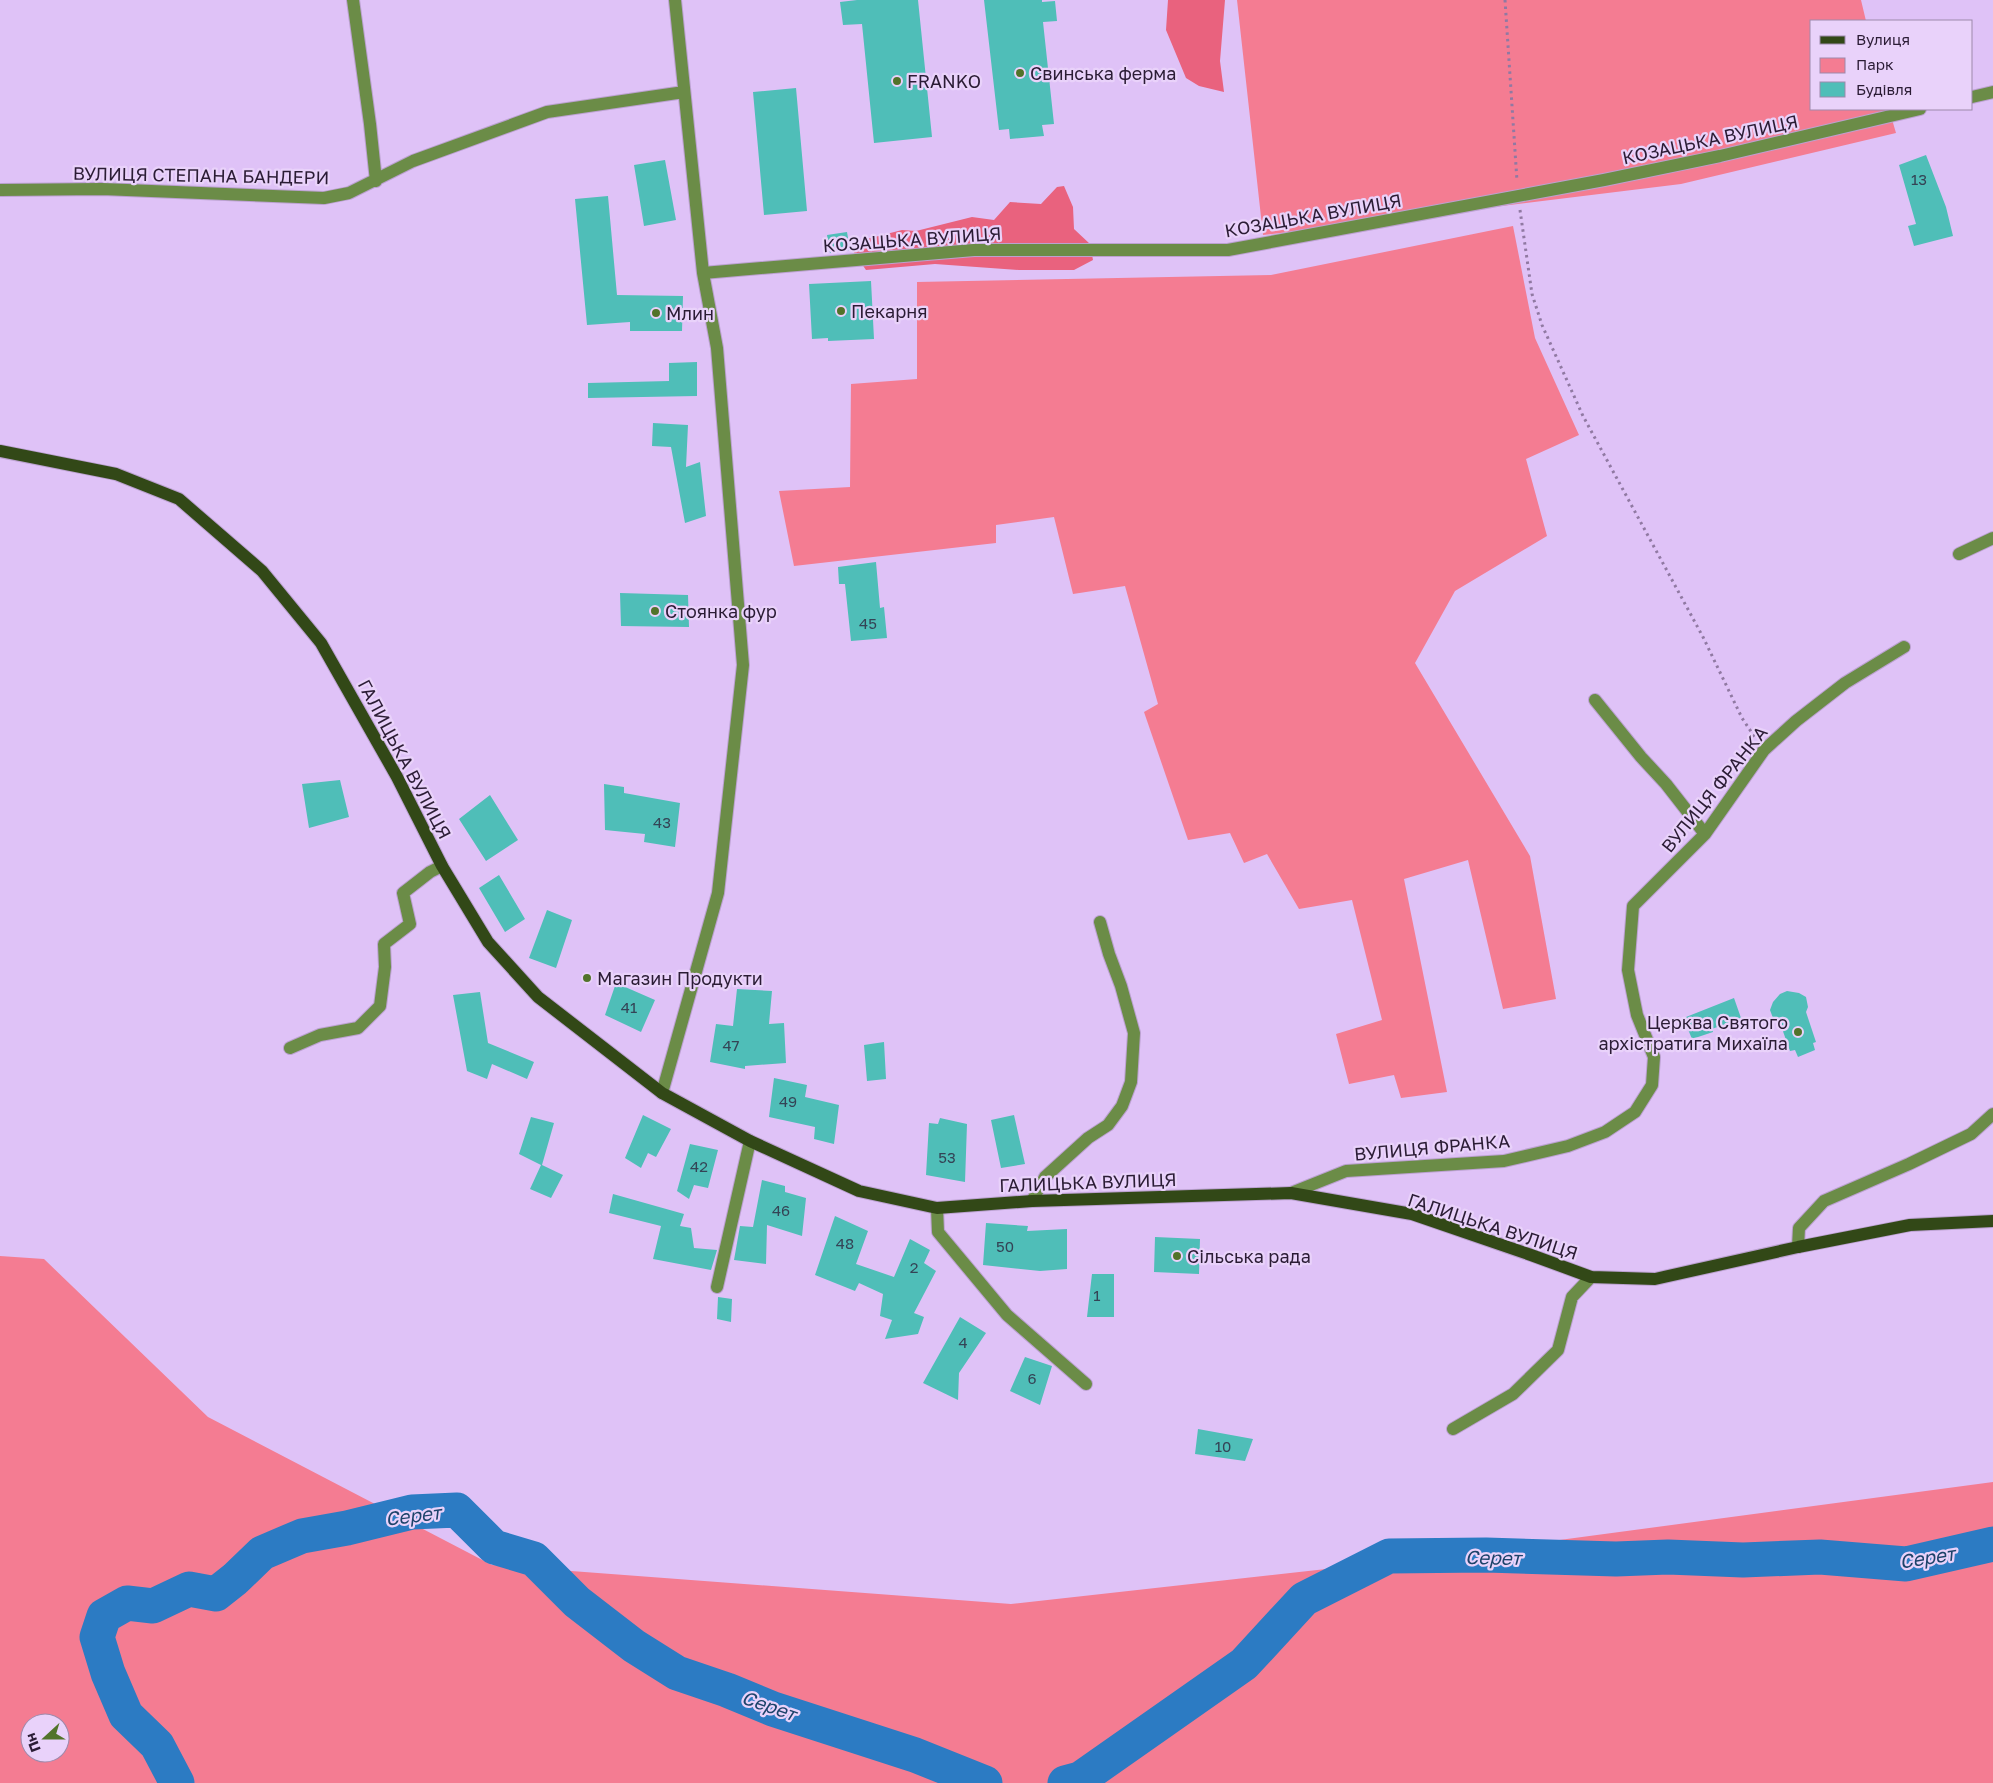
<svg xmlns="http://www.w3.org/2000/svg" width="1993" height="1783" font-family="'Golos Text',sans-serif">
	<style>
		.green { fill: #f47c92; fill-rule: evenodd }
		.forest { fill: #e9627e }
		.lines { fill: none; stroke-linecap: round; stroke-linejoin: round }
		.river { stroke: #2c7bc3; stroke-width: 35 }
		.building { fill: #4fbeb8 }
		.minor-casing { stroke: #bba1d0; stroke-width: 14 }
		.major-casing { stroke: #bba1d0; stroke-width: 14 }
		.path { stroke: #9079a2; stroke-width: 3; stroke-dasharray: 2.5 4; stroke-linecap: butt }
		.minor { stroke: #6b8c47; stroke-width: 12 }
		.major { stroke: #324817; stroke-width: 12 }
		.poi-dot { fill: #52732a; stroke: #e9d2fa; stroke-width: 2 }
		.labels { text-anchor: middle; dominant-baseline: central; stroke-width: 4.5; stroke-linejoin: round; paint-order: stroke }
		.number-label { font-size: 15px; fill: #344456 }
		.poi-label { font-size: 18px; fill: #2b1c35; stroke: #e9d2fa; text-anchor: start }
		.street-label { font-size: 18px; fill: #2b1c35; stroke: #e9d2fa }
		.water-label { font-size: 19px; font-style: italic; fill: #1c436a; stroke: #e9d2fa }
	</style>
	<rect width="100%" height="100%" fill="#dfc2f7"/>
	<path class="green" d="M1237,0H1861L1866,21H1812V109H1889L1896,133L1681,184L1263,235Z
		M1513,226L1535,338L1579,435L1526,459L1547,536L1455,591L1415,663L1530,856L1556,999L1503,1009L1468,860L1404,879L1447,1092L1401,1098L1394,1075L1349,1084L1336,1034L1382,1020L1352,900L1299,909L1267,854L1244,863L1230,833L1188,840L1144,712L1158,704L1125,586L1073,594L1054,517L996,525V543L794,566L779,491L850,487L851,384L917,379V282L1271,275Z
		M0,1256L44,1259L208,1417L492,1565L1011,1604L1425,1558L1993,1482V1783H0ZM30,1723H60V1753H30Z"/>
	<path class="forest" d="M1168,0H1225L1220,61L1224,92L1199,86L1186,78L1166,30Z
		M1064,186L1073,207L1074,229L1090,244L1093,260L1074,270H1019L935,264L866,270L853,251L863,240L902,230L916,231L972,217L994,220L1010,202L1041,204L1057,187Z"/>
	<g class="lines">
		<path class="river" d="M177,1783L157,1745L126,1715L108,1673L97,1637L104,1616L127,1603L153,1606L189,1589L216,1594L235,1579L262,1553L302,1536L347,1528L412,1512L457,1510L494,1547L534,1559L577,1602L634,1646L677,1673L727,1690L773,1709L915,1755L985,1783
			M1065,1783L1080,1779L1244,1664L1304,1599L1389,1556L1486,1555L1616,1559L1668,1557L1743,1560L1820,1557L1906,1564L1993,1544"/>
	</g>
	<path class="building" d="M857,0H918L932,137L874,143L862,24L843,25L840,2Z
		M984,0H1042V2L1055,1L1057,21L1043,22L1054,124L1042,125L1044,136L1010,139L1009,129L999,130Z
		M796,88L807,211L764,215L753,92Z
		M1926,155L1946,207L1953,236L1914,246L1908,226L1916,224L1899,165Z
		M665,160L676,220L644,226L634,165Z
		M608,196L617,295L683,296L682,331H630V322L587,325L575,199Z
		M847,232L850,250L830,253L827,235Z
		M871,281L874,339L828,341V338L812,339L809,284Z
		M697,362V396L588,398V383L669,381V363Z
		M653,423L688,425L686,467L700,462L706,516L685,523L671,447L652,446Z
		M876,562L880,608L884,607L887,638L851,641L845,584H839L838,567Z
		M620,593L688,595L689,627L621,626Z
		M340,780L349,817L309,828L302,784Z
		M604,784L624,787V793L680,803L675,847L644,842L645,834L605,830Z
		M490,795L518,840L486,861L459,819Z
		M499,875L525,919L505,932L479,888Z
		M547,910L572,920L556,968L529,958Z
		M616,983L655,1000L641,1032L605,1015Z
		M737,989L772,991L769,1024L784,1023L786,1063L745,1066V1069L710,1062L716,1024L733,1026Z
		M1787,991L1799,993L1806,997L1808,1007L1806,1012L1816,1042L1813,1043L1815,1050L1798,1057L1795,1050L1790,1051L1780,1023L1773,1018L1770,1010L1773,1002L1780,994Z
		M480,992L488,1043L534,1062L527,1079L492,1064L487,1079L467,1071L453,995Z
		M1734,998L1741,1018L1712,1029L1713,1032L1692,1039L1685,1022L1687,1021L1686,1017Z
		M884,1042L886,1079L867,1081L864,1045Z
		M774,1078L807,1085L805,1097L839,1105L834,1144L814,1139L815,1127L769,1117Z
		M643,1115L671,1129L656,1157L648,1153L641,1168L625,1158Z
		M1014,1115L1025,1164L1001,1168L991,1120Z
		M531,1117L554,1123L542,1165L563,1175L551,1198L530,1189L541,1165L519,1154Z
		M940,1118L967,1124L965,1182L926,1175L929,1123L938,1124Z
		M690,1144L718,1150L708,1188L694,1185L689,1199L677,1191Z
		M762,1180L785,1186V1192L806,1198L802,1236L767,1225L766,1264L734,1260L740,1226L753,1227Z
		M613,1194L684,1214L680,1226L691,1228L694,1248L717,1250L711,1270L653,1259L661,1226L609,1213Z
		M835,1216L868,1231L856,1264L894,1277L910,1239L930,1250L924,1263L936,1271L914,1313L924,1317L918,1334L885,1339L892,1320L880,1316L883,1294L859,1283L855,1291L815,1275Z
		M986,1223L1028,1226L1027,1231L1067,1229V1269L1040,1271L983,1265Z
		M1155,1237L1200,1239L1199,1274L1154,1272Z
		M1092,1274H1114V1317H1087Z
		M718,1297L732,1299L731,1322L717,1319Z
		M960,1317L986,1333L959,1373L958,1400L923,1383Z
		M1025,1357L1052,1366L1040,1405L1010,1391Z
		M1198,1429L1253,1439L1245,1461L1195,1454Z"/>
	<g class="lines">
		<g class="minor-casing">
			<path id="minor" d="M353,0L370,124L376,181
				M1972,97L1993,92
				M0,190L102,189L324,198L349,193L413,161L547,112L684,92
				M703,273L974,250H1228L1604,180L1720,156L1920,109
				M1959,554L1993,538
				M1595,700L1641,757L1666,784L1705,834
				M290,1048L320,1035L358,1028L380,1006L385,967L384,944L410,924L403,893L430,872L442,866
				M662,1093L718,893L743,665L717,348L703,273L675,0
				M1291,1193L1346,1171L1504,1161L1568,1146L1605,1132L1635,1112L1652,1085L1654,1057L1637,1015L1628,970L1633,906L1705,834L1764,750L1796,721L1845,683L1904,647
				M1032,1201L1045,1177L1088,1138L1108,1125L1122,1106L1131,1082L1134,1033L1121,986L1109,954L1100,922
				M937,1208L938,1232L1007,1315L1086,1384
				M1798,1247L1799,1228L1824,1201L1909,1164L1971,1134L1993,1114
				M717,1287L750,1141
				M1453,1429L1513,1394L1558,1350L1572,1297L1591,1277"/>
		</g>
		<g class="major-casing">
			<path id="major" d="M0,451L116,474L179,499L262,571L321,643L397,777L442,866L488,942L538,997L662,1093L750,1141L859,1191L937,1208L1032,1201L1291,1193L1412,1214L1531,1255L1591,1277L1655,1279L1798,1247L1910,1225L1993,1221"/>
		</g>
		<path class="path" d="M1505,0L1517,181
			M1520,210L1532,294L1542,325L1583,416L1703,637L1742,718L1756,739"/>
		<use href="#minor" class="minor"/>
		<use href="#major" class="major"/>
	</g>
	<g class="poi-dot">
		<circle cx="1020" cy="73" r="5"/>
		<circle cx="897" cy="81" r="5"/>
		<circle cx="841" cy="311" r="5"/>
		<circle cx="656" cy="313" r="5"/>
		<circle cx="655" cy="611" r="5"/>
		<circle cx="587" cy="978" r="5"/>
		<circle cx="1798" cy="1032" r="5"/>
		<circle cx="1177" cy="1256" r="5"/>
	</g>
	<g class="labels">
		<g class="number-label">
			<text x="1919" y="179">13</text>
			<text x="868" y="623">45</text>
			<text x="662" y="822">43</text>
			<text x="629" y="1007">41</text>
			<text x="731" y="1045">47</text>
			<text x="788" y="1101">49</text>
			<text x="947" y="1157">53</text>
			<text x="699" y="1166">42</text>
			<text x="781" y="1210">46</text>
			<text x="845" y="1243">48</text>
			<text x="1005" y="1246">50</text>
			<text x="914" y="1267">2</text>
			<text x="1097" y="1295">1</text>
			<text x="963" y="1342">4</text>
			<text x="1032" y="1378">6</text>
			<text x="1223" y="1446">10</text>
		</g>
		<g class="poi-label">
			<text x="1030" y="73">Свинська ферма</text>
			<text x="907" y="81">FRANKO</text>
			<text x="851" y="311">Пекарня</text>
			<text x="666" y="313">Млин</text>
			<text x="665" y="611">Стоянка фур</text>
			<text x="597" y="978">Магазин Продукти</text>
			<text x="1788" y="1022" text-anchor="end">Церква Святого<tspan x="1788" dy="21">архістратига Михаїла</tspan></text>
			<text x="1187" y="1256">Сільська рада</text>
		</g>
		<g class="street-label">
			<text transform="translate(1710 139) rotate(-12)">КОЗАЦЬКА ВУЛИЦЯ</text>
			<text transform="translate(201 175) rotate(1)">ВУЛИЦЯ СТЕПАНА БАНДЕРИ</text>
			<text transform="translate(1313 215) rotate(-10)">КОЗАЦЬКА ВУЛИЦЯ</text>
			<text transform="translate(912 239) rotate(-4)">КОЗАЦЬКА ВУЛИЦЯ</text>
			<text transform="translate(405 759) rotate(62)">ГАЛИЦЬКА ВУЛИЦЯ</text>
			<text transform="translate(1714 789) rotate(-51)">ВУЛИЦЯ ФРАНКА</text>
			<text transform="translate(1432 1147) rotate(-5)">ВУЛИЦЯ ФРАНКА</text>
			<text transform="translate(1088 1182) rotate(-2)">ГАЛИЦЬКА ВУЛИЦЯ</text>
			<text transform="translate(1493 1226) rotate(18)">ГАЛИЦЬКА ВУЛИЦЯ</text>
		</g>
		<g class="water-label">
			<text transform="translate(413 1515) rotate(-7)">Серет</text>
			<text transform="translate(1493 1557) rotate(1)">Серет</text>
			<text transform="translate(1927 1557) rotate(-9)">Серет</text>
			<text transform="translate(769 1705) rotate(19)">Серет</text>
		</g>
	</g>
	<rect x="1810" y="20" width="162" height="90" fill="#e9d2fa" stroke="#9d89ab"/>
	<rect x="1820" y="36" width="25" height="8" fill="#324817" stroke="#9d89ab"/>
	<text x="1856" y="45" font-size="15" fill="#2b1c35">Вулиця</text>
	<rect x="1820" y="58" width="25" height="15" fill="#f47c92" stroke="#9d89ab"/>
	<text x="1856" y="70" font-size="15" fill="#2b1c35">Парк</text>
	<rect x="1820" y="82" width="25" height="15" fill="#4fbeb8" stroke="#9d89ab"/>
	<text x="1856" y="95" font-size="15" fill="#2b1c35">Будівля</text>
	<g transform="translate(45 1738) rotate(249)"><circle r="24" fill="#e9d2fa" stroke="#9d89ab"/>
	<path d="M0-4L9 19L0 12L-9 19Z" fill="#52732a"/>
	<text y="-8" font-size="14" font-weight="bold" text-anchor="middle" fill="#2b1c35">Пн</text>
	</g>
</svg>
